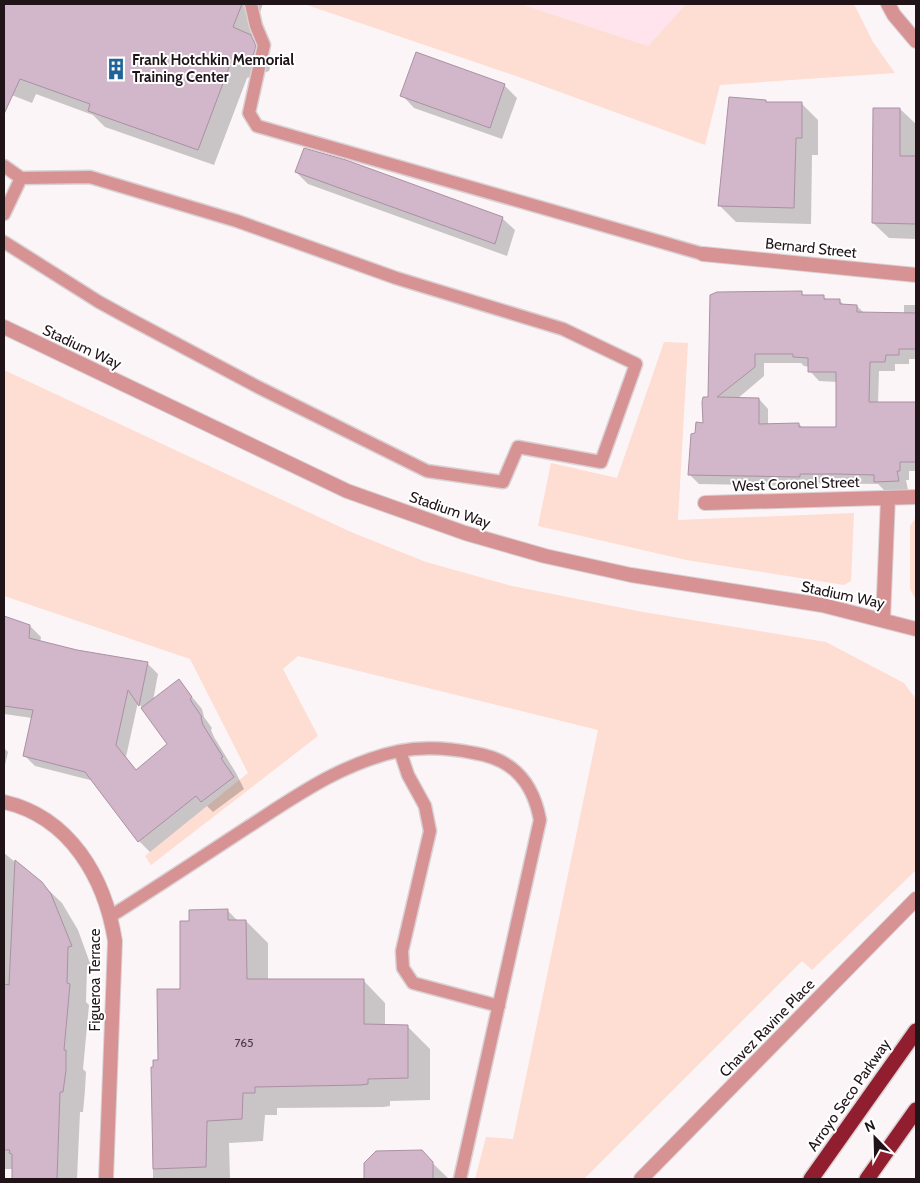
<svg xmlns="http://www.w3.org/2000/svg" width="920" height="1183" font-family="Cabin,sans-serif">
	<style>
		.built { fill: #ffe4ed }
		.green { fill: #feddd2 }
		.shadow { fill: #0003; fill-rule: evenodd }
		.building { fill: #d2b7cb; stroke: #aa90a4; fill-rule: evenodd }
		.lines { fill: none; stroke-linecap: round; stroke-linejoin: round }
		.service-casing { stroke: #d9d1d3; stroke-width: 15 }
		.minor-casing { stroke: #d9d1d3; stroke-width: 16 }
		.tertiary-casing { stroke: #d9d1d3; stroke-width: 16 }
		.motorway-casing { stroke: #d9d1d3; stroke-width: 18 }
		.service { stroke: #d79394; stroke-width: 12 }
		.minor { stroke: #d79394; stroke-width: 14 }
		.tertiary { stroke: #d79394; stroke-width: 14 }
		.motorway { stroke: #901e2f; stroke-width: 15 }
		.labels { text-anchor: middle; dominant-baseline: central; stroke-width: 4; stroke-linejoin: round; paint-order: stroke }
		.number-label { font-size: 12px; fill: #4c3d46 }
		.poi-label { font-size: 15px; font-weight: bold; fill: #201419; stroke: #fff; text-anchor: start }
		.street-label { font-size: 15px; fill: #201419; stroke: #fff }
	</style>
	<rect width="100%" height="100%" fill="#fcf5f7"/>
	<path class="built" d="M521,4H686L648,46Z"/>
	<path class="green" d="M304,4H521L648,46L686,4H854L873,42L895,73L720,85L705,145L516,76Z
		M664,342L688,343L678,520L854,513L851,581L844,585L686,560L538,526L551,463L617,478Z
		M4,370L351,532L426,562L512,586L643,612L826,642L904,683L916,699V870L812,970L802,961L584,1179H475L486,1137L513,1139L598,730L298,656L283,669L318,736L151,865L145,856L248,773L190,659L4,596Z
		M916,517V600L910,589V526Z"/>
	<path class="shadow" d="M4,4H263L251,37L267,52L271,63L270,68L269,71L247,78L214,165L105,127L93,115L36,94L32,103L4,92Z
		M504,85L517,98L502,139L414,108L402,95Z
		M766,101L768,103H801L818,120V155H812L811,224L736,222L719,205Z
		M900,109L916,124V239L889,238L873,223Z
		M296,172L502,218L515,230L507,256L308,184Z
		M801,293L805,296H823L827,300L840,301L844,305L857,306L865,314H904V305H916V359H909V364H895V371H879L878,403H916V471H909V480H906L908,490L885,491L878,484L809,483V486L699,484L690,475L696,435L704,424L710,399ZM764,363H801L804,366L810,367V371L819,381L838,382V428H803L799,424L768,425V409L759,399H737L764,376Z
		M4,617L30,626L41,637L40,643L77,652L147,663L158,674L153,701L179,681L202,709L204,717L212,728L211,730L214,737L236,773L244,789L213,812L207,806L150,852L139,841L94,781L35,766L24,755L32,718L4,714ZM138,702L168,744L137,771L126,757Z
		M4,748L8,752L4,769Z
		M4,853L41,883L62,903L78,930L91,966L87,967L86,1002L89,1005L83,1069L86,1072L85,1090L83,1112H80L77,1179H13V1169H4Z
		M227,910L238,921H246L268,943V980H363L385,1003V1026H407L430,1049V1100L390,1101V1106L383,1107L277,1108V1115H265L263,1141L229,1143L230,1179H153L152,1068L159,1061L181,990L191,922Z
		M421,1152L449,1179H365V1163Z"/>
	<path class="building" d="M4,4H242L233,27L251,35L256,46L253,56L231,62L198,150L88,111L90,104L20,79L4,114Z
		M416,52L505,84L490,128L400,96Z
		M729,97L766,100V102H802V138H796L794,208L718,206Z
		M873,108H900V156H916V224L872,223Z
		M304,148L346,160L503,217L495,244L295,172Z
		M802,291V295H824V299H840V304L857,305V312L916,313V349H899V355H886L885,362H870L869,402H916V462H900V471H897L899,481L874,482V475L837,474H800V477L688,475L691,434L695,433L696,422L703,423L702,402L703,397H708L710,295L717,292ZM755,354H793V357L808,358V372H836V427H799V423L759,424V398L717,397L755,367Z
		M4,616L30,625L29,638L77,650L148,662L139,706L128,690L116,745L136,770L167,744L141,708L179,679L192,697L190,699L193,704L202,717L201,718L203,725L223,757L221,758L225,764L234,777L201,802L196,796L138,842L85,772L23,756L33,710L4,706Z
		M15,860L42,882L51,894L72,946L68,947L67,983L70,984L64,1050H66V1070L63,1092H60L57,1179H12V1154L9,1153L10,1150H4V984L9,985Z
		M228,909V920H246L247,979H364V1024L408,1025V1078L368,1079V1084L360,1085L255,1087V1093H243L242,1119L207,1121L206,1167L153,1169L151,1067H153V1060H158L157,989H180V921H189V910Z
		M422,1150L433,1162V1179H364V1163L376,1151Z"/>
	<g class="lines">
		<g class="service-casing">
			<path id="service" d="M251,4L256,26L264,45L249,113L257,126L703,254
				M4,166L21,178L90,177L237,221L396,278L563,329L636,364L601,462L518,447L503,482L427,471L256,386L130,319L99,302L4,242
				M4,214L21,178
				M400,751L408,775L425,806L430,831L402,951L403,968L413,983L499,1006
				M111,916C157,887 202,857 248,827C296,796 342,763 399,751C425,746 449,748 474,753C513,759 533,782 540,820L460,1179"/>
		</g>
		<g class="minor-casing">
			<path id="minor" d="M888,4L894,15L916,41
				M703,254L916,275
				M705,503L916,497
				M883,620L888,498
				M4,802C70,817 105,878 115,941L106,1179
				M641,1179L916,899"/>
		</g>
		<g class="tertiary-casing">
			<path id="tertiary" d="M4,327L347,491L465,533L545,556L631,575L822,605L916,629"/>
		</g>
		<g class="motorway-casing">
			<path id="motorway" d="M811,1179L916,1031
				M867,1179L916,1110"/>
		</g>
		<use href="#service" class="service"/>
		<use href="#minor" class="minor"/>
		<use href="#tertiary" class="tertiary"/>
		<use href="#motorway" class="motorway"/>
	</g>
	<defs>
		<g id="building-bare" transform="scale(1.725)"><path d="M-4-6H4V6H1V3H-1V6H-4ZM-2.5-4.3h1.7v1.8h-1.7ZM.8-4.3h1.7v1.8H.8ZM-2.5-1h1.7V.8h-1.7ZM.8-1h1.7V.8H.8Z" fill="#1e6498" stroke="#fff" stroke-width="2.5" paint-order="stroke"/></g>
	</defs>
	<g fill-rule="evenodd">
		<use href="#building-bare" x="116" y="69"/>
	</g>
	<g class="labels">
		<g class="number-label">
			<text x="244" y="1042">765</text>
		</g>
		<g class="poi-label">
			<text x="132" y="60">Frank Hotchkin Memorial<tspan x="132" dy="17">Training Center</tspan></text>
		</g>
		<g class="street-label">
			<text transform="translate(811 248) rotate(6)">Bernard Street</text>
			<text transform="translate(82 347) rotate(25)">Stadium Way</text>
			<text transform="translate(796 484) rotate(-2)">West Coronel Street</text>
			<text transform="translate(450 510) rotate(19)">Stadium Way</text>
			<text transform="translate(843 595) rotate(12)">Stadium Way</text>
			<text transform="translate(95 980) rotate(-90)">Figueroa Terrace</text>
			<text transform="translate(767 1028) rotate(-46)">Chavez Ravine Place</text>
			<text transform="translate(849 1095) rotate(-55)">Arroyo Seco Parkway</text>
		</g>
	</g>
	<rect width="920" height="1183" fill="none" stroke="#201419" stroke-width="10"/>
	<g transform="translate(875 1138) rotate(337)" stroke="#ffffff" stroke-width="4" paint-order="stroke">
	<path d="M0-4L9 19L0 12L-9 19Z" fill="#201419"/>
	<text y="-8" font-size="14" font-weight="bold" text-anchor="middle" fill="#201419">N</text>
	</g>
</svg>
